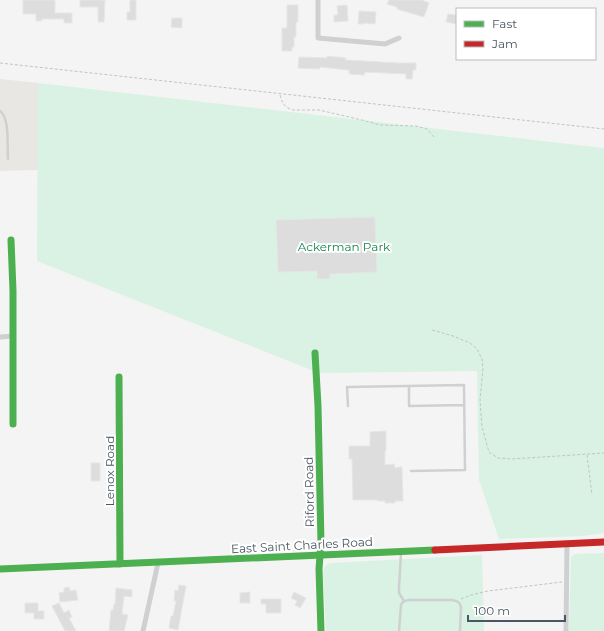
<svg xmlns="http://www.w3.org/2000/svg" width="604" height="631" font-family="Montserrat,sans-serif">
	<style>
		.commercial { fill: #e8e7e3 }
		.green { fill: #d9f2e3 }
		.building { fill: #ddddde; stroke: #e5e6e7 }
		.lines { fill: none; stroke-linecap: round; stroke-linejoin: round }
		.path { stroke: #bcc7c4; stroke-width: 1; stroke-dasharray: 3 2; stroke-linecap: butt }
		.lane { stroke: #ced0d2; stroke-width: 2.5 }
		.street { stroke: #ced0d2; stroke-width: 5 }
		.fast { stroke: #4caf50; stroke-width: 7 }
		.jam { stroke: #c62828; stroke-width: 7 }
		.labels { text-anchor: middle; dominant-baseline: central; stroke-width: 4; stroke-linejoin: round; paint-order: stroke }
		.park-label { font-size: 12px; fill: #17864f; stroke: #fff }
		.street-label { font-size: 12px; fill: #4a5661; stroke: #fff }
	</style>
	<rect width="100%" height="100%" fill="#f4f4f4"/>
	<path class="commercial" d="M0,79L38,83V170L0,171Z"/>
	<path class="green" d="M38,83L604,148V533L583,536L499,539L479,480L477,371L319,373L37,261Z
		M604,553V631H569L571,557L574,554Z
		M482,555L484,631H326L323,573C324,568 325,565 330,563Z"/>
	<path class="building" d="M23,0H55V13H72V23H64V19H42V21H36V14H23Z
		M80,0H105L104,22H98V7H80Z
		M130,0H136V20H127V12H130Z
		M389,0H422L429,3L424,17L397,9V7L387,4Z
		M287,5H298V22H296V37H294V47H292V51H282V28H287Z
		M347,5L348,21L334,22V15H338L337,6Z
		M359,11L376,12L375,24L364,23V24H358Z
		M448,14L457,15V24L446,22Z
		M172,18H182V28L171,27Z
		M327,56L346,58L345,60L365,61L397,63H416V70H413L412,79H406V74L365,72L364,75L349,74V70L320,67V69L298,68L299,57L327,58Z
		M375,217L377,272L330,274V279H317V271L278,272L276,220Z
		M386,431V451H385V465L394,464L395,468L402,467L403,501H395V503H385V501H378V500H353L352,459H349V446H370V432Z
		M91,463H100V481H91Z
		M179,585L186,586L178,630L169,628L171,616H173L176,601H174L175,590L178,591Z
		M69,587L70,591L76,590L78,600L60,602L59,593L64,592V588Z
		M116,588L132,590V597L124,596L122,614L128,615L124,631H109L111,610H113L114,604L115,605Z
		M250,592V603H240V593Z
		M294,592L306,598L300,608L295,605L297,601L291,598Z
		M261,599H281V613H266V604H261Z
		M25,603H38V611H44V619H34V613H25Z
		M59,603L64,613L69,610L72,617L69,618L76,631H65L52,606Z"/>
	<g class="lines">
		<path class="path" d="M0,63L604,129
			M280,95C282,103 285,108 293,110H319L362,120L380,125L416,126L427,129L435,138
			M432,330L453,336L470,343L477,349L482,359L483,369L480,399L481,414L482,427L489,452L498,458L512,459L604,453
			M587,455L592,495
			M461,599L471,595L488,591L562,582"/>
		<path class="lane" d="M0,111C10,118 7,147 8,159
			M409,386V406L464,405
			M348,406L347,387L464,385L465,470L411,471
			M401,553L399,588V593L404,601
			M399,631L401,605C402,601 405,601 409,600H452C457,601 460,602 461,607L460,631"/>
		<path class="street" d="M318,0V38L385,44L399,38
			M0,337L13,336
			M143,631L158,563
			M566,631L567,544"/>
		<path class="fast" d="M11,240L13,291V424
			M315,353L318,406L321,543L319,569L321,631
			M119,377L120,564
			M0,569L435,550"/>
		<path class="jam" d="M435,550L604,542"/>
	</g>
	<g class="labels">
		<g class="park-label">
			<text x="344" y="246">Ackerman Park</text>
		</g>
		<g class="street-label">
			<text transform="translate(109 471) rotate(-90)">Lenox Road</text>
			<text transform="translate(309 492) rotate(-91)">Riford Road</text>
			<text transform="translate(302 545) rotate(-3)">East Saint Charles Road</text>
		</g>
	</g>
	<rect x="456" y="8" width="140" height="52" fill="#ffffff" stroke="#b7bbc0"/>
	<rect x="464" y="21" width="20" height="6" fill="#4caf50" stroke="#b7bbc0"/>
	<text x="492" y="28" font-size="12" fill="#4a5661">Fast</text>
	<rect x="464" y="41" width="20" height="6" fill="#c62828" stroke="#b7bbc0"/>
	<text x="492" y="48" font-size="12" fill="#4a5661">Jam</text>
	<path d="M468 615v6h97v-6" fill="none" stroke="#4a5661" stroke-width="2"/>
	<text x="474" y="615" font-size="12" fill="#4a5661" stroke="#ffffff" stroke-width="3" paint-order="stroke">100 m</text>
</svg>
